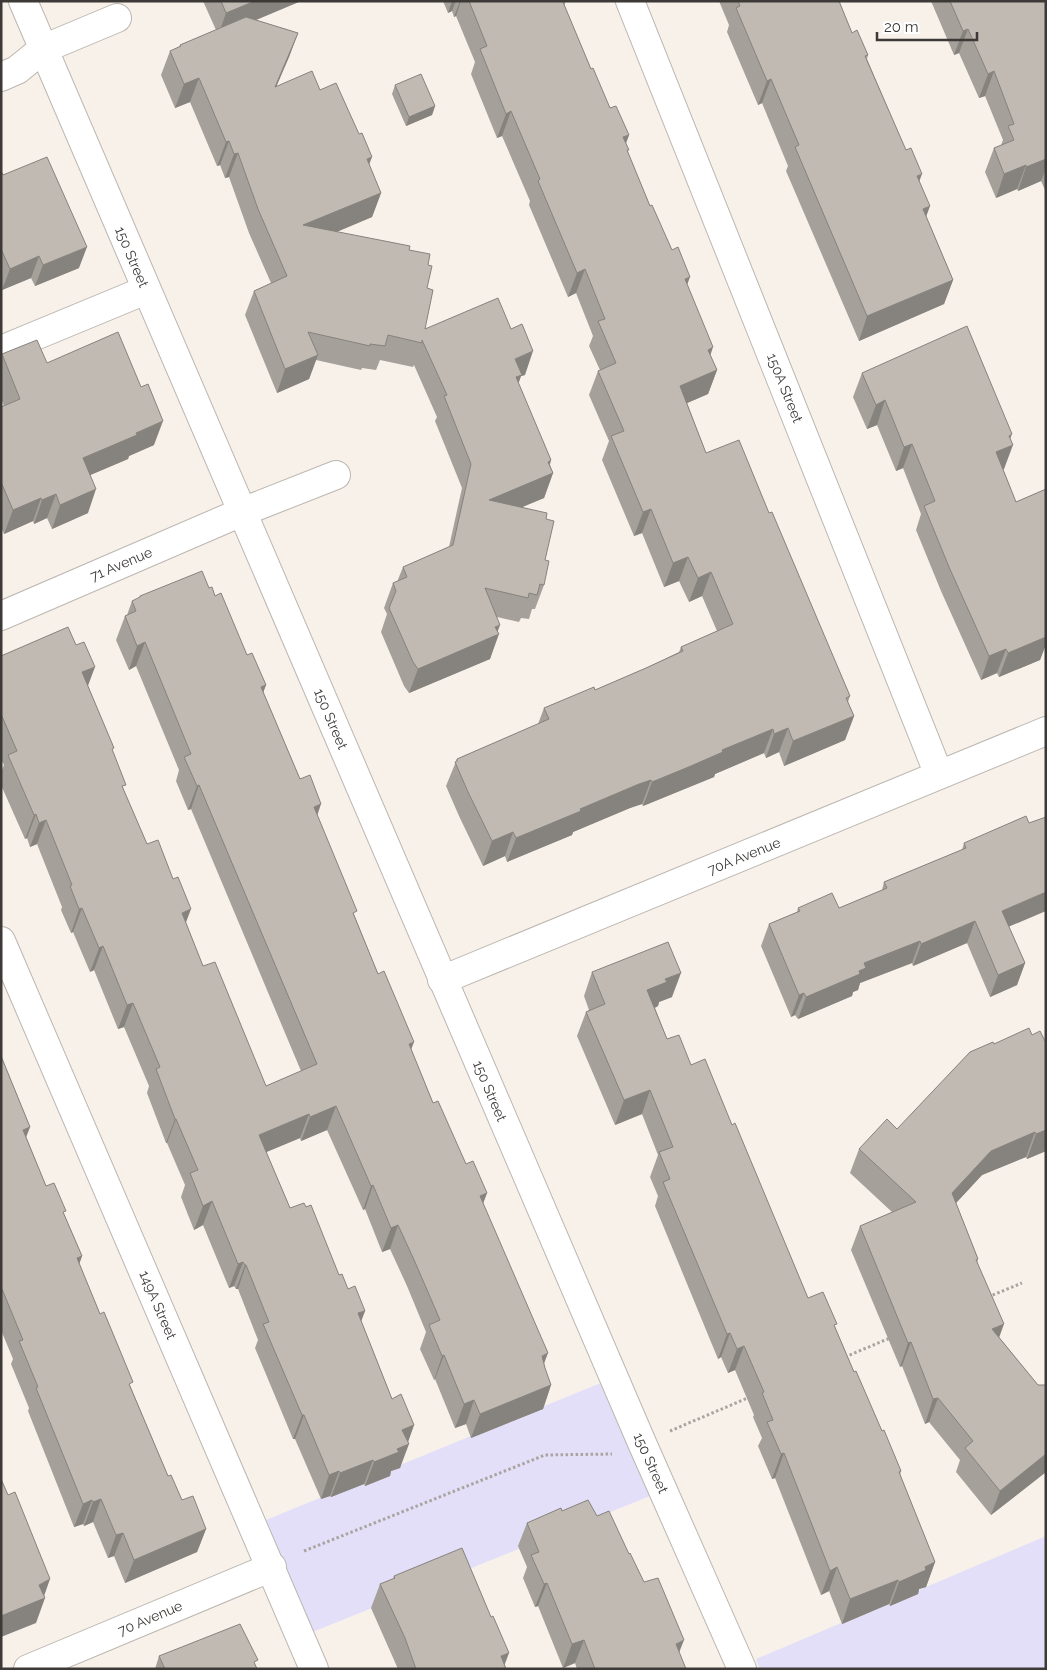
<svg xmlns="http://www.w3.org/2000/svg" width="1047" height="1670" font-family="Raleway,sans-serif">
	<style>
		.green { fill: #e4dff9 }
		.lines { fill: none; stroke-linecap: round; stroke-linejoin: round }
		.minor-casing { stroke: #bcb6b0; stroke-width: 30 }
		.path { stroke: #a9a49f; stroke-width: 3; stroke-dasharray: 2.5 2.5; stroke-linecap: butt }
		.minor { stroke: #fff; stroke-width: 28 }
		.wall { fill: #a5a09a }
		.shaded-wall { fill: #86827d }
		.building { fill: #c0bab3; stroke: #86827d }
		.labels { text-anchor: middle; dominant-baseline: central; stroke-width: 5; stroke-linejoin: round; paint-order: stroke }
		.street-label { font-size: 14px; fill: #3c3937; stroke: #fff }
	</style>
	<rect width="100%" height="100%" fill="#f7f1ea"/>
	<path class="green" d="M608,1380L655,1494L305,1635L261,1522Z
		M1046,1536V1669H760L756,1659Z"/>
	<g class="lines">
		<g class="minor-casing">
			<path id="minor" d="M23,1L642,1443L742,1669
				M630,1L939,775
				M1,77L17,70L43,49L117,18
				M1,350L146,290
				M1,616L242,512L336,475
				M1,941L314,1669
				M442,980L1046,731
				M28,1669L272,1567"/>
		</g>
		<path class="path" d="M988,1297L1022,1283
			M845,1357L890,1338
			M670,1431L750,1397
			M304,1551L545,1455L612,1454"/>
		<use href="#minor" class="minor"/>
	</g>
	<path class="wall" d="M203,1H301L256,20L298,33L289,57L276,86L320,90L369,165L381,193L372,217L336,232L409,250L428,265L425,329L525,375L521,376L518,384L551,460L550,465L553,473L544,498L521,507L546,519L545,560L544,585L535,609H532L529,619L521,618L519,622L497,617L498,632L490,659L409,693L404,686L381,632L387,614L384,608L393,583L397,582L403,567L449,547L462,488L435,421L437,417L414,365L413,367L380,360L376,370L362,368L361,370L316,360L309,379L277,393L245,315L254,291L271,283L249,233L229,177L225,178L220,165L217,166L190,102L175,108L161,75L170,51L179,47L180,45L216,30Z
		M443,1H566L564,6L591,69L610,108L629,135L626,143L628,153L650,206L687,285L710,355L717,370L708,394L687,403L706,453L769,513L850,696L848,702L854,716L845,740L784,766L779,752L766,758L764,753L715,774L714,777L682,790L643,806L642,804L630,808L573,832L572,835L507,862L505,856L483,866L459,816L446,786L457,759L538,724L544,708L595,690L646,668L679,652L681,647L717,631L702,596L689,602L679,581L664,587L642,533L634,536L602,460L609,441L589,395L598,371L600,370L589,346L593,336L576,293L568,297L529,205L530,201L502,136L497,138L471,74L475,62L456,16L454,17L452,11L448,13Z
		M719,1H839L852,33L868,55L867,59L919,182L926,216L953,280L944,304L859,341L786,171L788,166L762,103L758,105L727,32L729,25Z
		M931,1H1046V192L1041,181L1018,191L1017,189L996,198L985,172L994,148L1001,145L1003,140L985,96L979,98L959,53L954,55Z
		M395,85L435,106L432,115L406,126L392,94Z
		M1,171L3,175L79,268L35,286L31,278L2,290L1,288Z
		M2,354L47,363L154,445L129,456L128,459L90,475L88,513L52,529L47,518L34,524L33,521L4,534L1,527V407L4,406L1,398Z
		M862,373L1010,439L1004,469H1003L1016,502L1046,489V644L1040,660L999,677L997,673L981,680L941,591L916,530L921,514L903,468L896,471L877,425L867,429L853,397Z
		M209,588L215,596L247,655L266,685L263,692L300,779L317,816L355,917L378,974L411,1049L433,1103L466,1164L487,1193L483,1203L551,1385L543,1409L471,1438L466,1424L455,1428L435,1379L434,1380L420,1349L426,1332L407,1286L390,1249L382,1252L365,1209L363,1210L327,1130L301,1141L300,1138L266,1152L290,1208L348,1289L365,1311L361,1321L392,1399L414,1425L408,1441L400,1468L391,1471L390,1476L365,1486L364,1484L331,1497L330,1496L321,1499L295,1439H293L255,1348L258,1340L238,1289H236L234,1286L229,1288L203,1225L194,1230L181,1197L185,1185L167,1143H166L147,1093L149,1086L124,1027L118,1029L94,970L90,972L73,932L71,933L61,910L62,907L37,844L30,847L27,838L25,839L1,785V772L4,765L1,759V656L88,686L113,752L124,791L147,844L186,923L203,966L266,1086L301,1071L191,809L188,810L176,781L179,770L136,666L129,670L116,640L125,616L127,615L132,601L139,598L140,596Z
		M964,843L1009,927L1025,963L1017,985L990,997L967,943L913,966L912,963L860,983L858,990L853,992L852,996L798,1019L795,1015L791,1017L761,946L769,924L797,912L798,908H839L882,890L884,882L962,850Z
		M592,972L672,997L659,1002L658,1006L655,1008L667,1039L691,1065L732,1125L808,1298L835,1327L854,1372L882,1431L901,1471L900,1475L935,1562L926,1587L919,1589L918,1594L890,1606L889,1604L842,1624L829,1591L821,1595L775,1478L772,1479L758,1446L762,1438L753,1417L754,1415L735,1370L728,1373L721,1357L718,1359L655,1206L658,1196L650,1177L658,1155L642,1114L615,1125L577,1036L586,1012L589,1010L584,996Z
		M1032,1035L1046,1043V1151L1027,1159L1026,1157L982,1175L956,1203L978,1259L977,1263L999,1337L1038,1385H1046V1472L991,1515L956,1472L960,1460L929,1422L925,1424L902,1366L900,1367L851,1250L860,1226L892,1212L850,1173L859,1149L897,1129L994,1044Z
		M1,1056L30,1127L26,1137L46,1186L64,1214L82,1256L79,1264L168,1476L182,1500L206,1529L197,1552L125,1583L114,1556L108,1558L93,1522L84,1526L83,1524L74,1527L28,1411L29,1408L11,1364L13,1359L1,1330Z
		M562,1511L597,1516L629,1554L679,1653L686,1669H577L575,1663L563,1668L538,1606L535,1607L523,1578L527,1567L518,1546L527,1523Z
		M394,1576L504,1666L506,1669H398L371,1608L380,1584L393,1579Z
		M159,1656L256,1666L257,1669H155Z"/>
	<path class="shaded-wall" d="M255,1H301L218,36L226,13Z
		M452,1H456L452,11L448,13Z
		M460,1H461L456,16L454,17Z
		M968,29L959,53L954,55L963,31Z
		M298,33L289,57L266,111L275,87Z
		M994,71L985,96L979,98L988,74Z
		M199,78L190,102L175,108L184,84Z
		M771,79L762,103L758,105L767,81Z
		M435,106L432,115L406,126L409,117Z
		M511,111L502,136L497,138L506,114Z
		M629,135L620,159L623,137Z
		M229,141L220,165L217,166L226,142Z
		M238,153L229,177L225,178L234,154Z
		M372,157L363,181L367,159Z
		M1046,159V168L1041,181L1018,191L1026,167Z
		M1026,165L1017,189L996,198L1004,174Z
		M922,174L913,198L917,176Z
		M381,193L372,217L294,250L303,225Z
		M930,206L921,231L923,209Z
		M87,247L79,268L35,286L43,265Z
		M39,256L31,278L2,290L10,269Z
		M585,269L576,293L568,297L577,273Z
		M690,277L681,301L685,279Z
		M953,280L944,304L859,341L867,316Z
		M713,347L705,372L708,350Z
		M533,351L525,375L521,376L513,399L515,359Z
		M318,355L309,379L277,393L285,369Z
		M717,370L708,394L671,410L680,386Z
		M885,400L877,425L867,429L876,405Z
		M163,421L154,445L129,456L128,459L74,482L83,458L136,433Z
		M1012,434L1007,447L1013,445L1004,469L987,476L996,452L1009,436Z
		M912,444L903,468L896,471L904,447Z
		M551,460L545,476L553,473L544,498L480,525L489,500L548,462Z
		M96,489L88,513L52,529L60,505Z
		M56,494L47,518L34,524L42,500Z
		M41,498L33,521L4,534L13,510Z
		M651,509L642,533L634,536L643,512Z
		M688,557L679,581L664,587L673,563Z
		M711,572L702,596L689,602L698,578Z
		M500,625L496,636L499,634L490,659L409,693L418,669Z
		M1046,626V644L1040,660L999,677L1008,653Z
		M145,642L136,666L129,670L137,646Z
		M1006,649L997,673L981,680L989,656Z
		M95,667L86,691L82,672Z
		M266,685L257,709L261,687Z
		M854,716L845,740L784,766L793,741Z
		M788,728L779,752L766,758L774,734Z
		M773,729L764,753L715,774L714,777L643,806L652,782L722,750Z
		M651,780L642,804L630,808L573,832L572,835L507,862L516,838L580,809L639,784Z
		M199,785L191,809L188,810L197,786Z
		M321,804L313,828L314,807Z
		M36,814L27,838L25,839L34,815Z
		M46,820L37,844L30,847L39,823Z
		M513,832L505,856L483,866L492,841Z
		M1046,892V911L994,933L1002,911Z
		M82,908L73,932L71,933L79,909Z
		M191,909L182,933V913Z
		M975,921L967,943L913,966L921,944Z
		M920,941L912,963L860,983L858,990L853,992L852,996L798,1019L806,997L859,971L864,963Z
		M103,946L94,970L90,972L99,948Z
		M1025,963L1017,985L990,997L998,975Z
		M681,973L672,997L659,1002L658,1006L639,1014L647,990L665,979Z
		M804,993L795,1015L791,1017L799,995Z
		M133,1003L124,1027L118,1029L127,1005Z
		M414,1042L405,1066L409,1044Z
		M650,1090L642,1114L615,1125L624,1100Z
		M336,1106L327,1130L301,1141L310,1117Z
		M309,1114L300,1138L250,1159L259,1135Z
		M175,1119H176L167,1143H166Z
		M30,1127L21,1150L23,1130Z
		M1046,1130V1151L1027,1159L1036,1134Z
		M1035,1132L1026,1157L982,1175L943,1217L952,1193L991,1151Z
		M373,1185L365,1209L363,1210L371,1186Z
		M487,1193L478,1217L480,1196Z
		M212,1201L203,1225L194,1230L203,1206Z
		M398,1225L390,1249L382,1252L391,1228Z
		M82,1256L74,1279L77,1258Z
		M243,1262L234,1286L229,1288L238,1264Z
		M245,1265H246L238,1289H236Z
		M365,1311L356,1335L358,1313Z
		M1004,1324L995,1349L992,1329Z
		M730,1333L721,1357L718,1359L727,1334Z
		M911,1342L902,1366L900,1367L908,1343Z
		M744,1346L735,1370L728,1373L737,1349Z
		M548,1353L539,1377L542,1356Z
		M444,1355L435,1379L434,1380L442,1356Z
		M551,1385L543,1409L471,1438L480,1414Z
		M938,1398L929,1422L925,1424L933,1399Z
		M474,1400L466,1424L455,1428L464,1404Z
		M302,1415H304L295,1439H293Z
		M414,1425L407,1445L409,1444L400,1468L391,1471L390,1476L365,1486L374,1462L402,1430Z
		M784,1453L775,1478L772,1479L781,1454Z
		M1046,1454V1472L991,1515L1000,1491Z
		M373,1460L364,1484L331,1497L340,1473Z
		M339,1471L330,1496L321,1499L329,1475Z
		M101,1499L93,1522L84,1526L93,1502Z
		M92,1500L83,1524L74,1527L83,1504Z
		M206,1529L197,1552L125,1583L134,1560Z
		M123,1533L114,1556L108,1558L116,1535Z
		M935,1562L926,1587L919,1589L918,1594L890,1606L899,1582L925,1567Z
		M837,1567L829,1591L821,1595L830,1571Z
		M50,1579L43,1599L45,1598L36,1623L1,1637V1616L39,1585Z
		M898,1580L889,1604L842,1624L850,1599Z
		M547,1583L538,1606L535,1607L544,1584Z
		M584,1640L575,1663L563,1668L572,1644Z
		M684,1640L675,1663L676,1644Z
		M509,1653L503,1669L501,1656Z"/>
	<path class="building" d="M221,1H255L226,13Z
		M469,1H565L563,2L591,69L593,68L610,108L616,106L629,135L623,137L629,150H627L650,206L652,205L672,250L678,247L690,277L685,279L713,347L708,350L717,370L680,386L706,453L739,440L769,513L772,512L850,696L846,698L854,716L793,741L788,728L774,734L773,729L722,750L723,752L691,766L652,782L651,780L639,784L580,809L581,811L516,838L513,832L492,841L468,792L455,762L457,761V759L549,719L544,708L594,687L595,690L646,668L683,651L681,647L733,624L711,572L698,578L688,557L673,563L651,509L643,512L611,436L624,431L598,371L616,363L598,321L605,319L585,269L577,273L538,181L540,179L511,111L506,114L480,49L487,46Z
		M738,1H839L852,33L857,30L868,55L865,56L906,150L911,148L922,174L917,176L930,206L923,209L953,280L867,316L795,147L799,145L771,79L767,81L736,8L740,6Z
		M950,1H1046V159L1026,167V165L1004,174L994,148L1014,140L1008,126L1014,124L994,71L988,74L968,29L963,31Z
		M246,17L298,33L275,87L312,71L320,90L336,83L359,134L362,133L372,157L367,159L381,193L303,225L410,246L409,250L430,254L428,265L432,266L427,288L433,290L425,329L498,298L511,329L522,324L533,351L515,359L522,375L516,377L551,460L548,462L553,473L489,500L547,513L546,519L554,521L545,560L549,561L544,585L540,584L537,595L529,593L528,598L485,588L500,625L495,627L499,634L418,669L413,662L389,608L396,591L393,583L407,577L403,567L453,545L471,464L444,396L447,395L422,340V343L388,335L385,346L370,344V346L308,332L318,355L285,369L254,291L287,276L258,209L238,153L234,154L229,141L226,142L199,78L184,84L170,51L181,46L180,45Z
		M421,74L435,106L409,117L395,85Z
		M47,157L87,247L43,265L39,256L10,269L1,249V171L3,175Z
		M967,326L1012,434L1009,436L1013,445L996,452L1016,502L1046,489V637L1008,653L1006,649L989,656L949,567L924,506L935,501L912,444L904,447L885,400L876,405L862,373Z
		M118,332L141,387L148,384L163,421L136,433L137,435L83,458L96,489L60,505L56,494L42,500L41,498L13,510L1,482V407L20,399L2,354L37,340L47,363Z
		M202,571L209,588L212,587L215,596L221,593L247,655L252,653L266,685L261,687L300,779L310,775L321,804L314,807L357,911L353,913L378,974L384,971L414,1042L409,1044L433,1103L438,1101L466,1164L473,1161L487,1193L480,1196L548,1353L542,1356L545,1368L551,1385L480,1414L474,1400L464,1404L444,1355L442,1356L429,1325L440,1320L415,1262L398,1225L391,1228L373,1185L371,1186L336,1106L310,1117L309,1114L259,1135L290,1208L304,1203L306,1207L311,1205L339,1275L342,1274L348,1289L355,1286L365,1311L358,1313L392,1399L401,1394L414,1425L402,1430L409,1444L397,1449L399,1452L374,1462L373,1460L340,1473L339,1471L329,1475L304,1415H302L263,1324L269,1322L246,1265H245L243,1262L238,1264L212,1201L203,1206L190,1173L198,1170L176,1119H175L156,1069L160,1067L133,1003L127,1005L103,946L99,948L82,908L79,909L70,886L72,885L46,820L39,823L36,814L34,815L8,755L17,751L1,714V656L68,627L76,645L84,642L95,667L82,672L114,748L112,749L126,785L122,786L147,844L158,840L173,879L178,877L191,909L182,913L203,966L215,962L266,1086L317,1064L199,785L197,786L184,757L191,754L145,642L137,646L125,616L136,611L132,601L140,597V596Z
		M1026,816L1029,823L1046,817V892L1002,911L1025,963L998,975L975,921L921,944L920,941L864,963L866,968L859,971L860,974L806,997L804,993L799,995L769,924L800,911L798,908L832,893L839,908L887,888L884,882L966,848L964,843Z
		M668,942L681,973L665,979L667,982L647,990L667,1039L679,1035L691,1065L705,1059L732,1125L735,1123L808,1298L823,1292L837,1324L834,1325L854,1372L856,1371L882,1431L884,1430L901,1471L899,1472L935,1562L925,1567L926,1570L899,1582L898,1580L850,1599L837,1567L830,1571L784,1453L781,1454L767,1422L773,1420L762,1393L764,1392L744,1346L737,1349L730,1333L727,1334L663,1182L670,1179L659,1152L673,1147L650,1090L624,1100L586,1012L605,1004L592,972Z
		M1029,1028L1032,1035L1040,1031L1046,1043V1130L1036,1134L1035,1132L991,1151L952,1193L978,1259L976,1260L977,1262L1004,1324L992,1329L1038,1385H1046V1454L1000,1491L965,1448L973,1441L938,1398L933,1399L911,1342L908,1343L860,1226L916,1202L859,1149L887,1119L897,1129L970,1052L993,1042L994,1044Z
		M1,1056L30,1127L23,1130L46,1186L54,1183L66,1211L63,1212L82,1256L77,1258L100,1314L104,1312L133,1382L129,1384L168,1476L171,1475L182,1500L193,1496L206,1529L134,1560L123,1533L116,1535L101,1499L93,1502L92,1500L83,1504L36,1388L38,1387L19,1341L23,1340L2,1289H1Z
		M1,1479L8,1495L15,1492L50,1579L39,1585L45,1598L1,1616Z
		M588,1500L597,1516L609,1511L629,1554L630,1553L644,1582L658,1578L684,1640L676,1644L686,1669H595L584,1640L572,1644L547,1583L544,1584L531,1555L539,1552L527,1523L561,1508L562,1511Z
		M462,1548L491,1617L493,1616L509,1653L501,1656L506,1669H416L405,1638L380,1584L395,1578L394,1576Z
		M240,1624L258,1660L254,1662L257,1669H165L159,1656Z"/>
	<g class="labels">
		<g class="street-label">
			<text transform="translate(132 257) rotate(67)">150 Street</text>
			<text transform="translate(785 388) rotate(68)">150A Street</text>
			<text transform="translate(121 564) rotate(-23)">71 Avenue</text>
			<text transform="translate(331 719) rotate(67)">150 Street</text>
			<text transform="translate(744 856) rotate(-22)">70A Avenue</text>
			<text transform="translate(490 1091) rotate(67)">150 Street</text>
			<text transform="translate(158 1305) rotate(67)">149A Street</text>
			<text transform="translate(651 1463) rotate(66)">150 Street</text>
			<text transform="translate(150 1618) rotate(-23)">70 Avenue</text>
		</g>
	</g>
	<rect width="1047" height="1670" fill="none" stroke="#3c3937" stroke-width="5"/>
	<path d="M877 32v8h100v-8" fill="none" stroke="#3c3937" stroke-width="2.5"/>
	<text x="884" y="32" font-size="15" fill="#3c3937" stroke="#ffffff" stroke-width="4" paint-order="stroke">20 m</text>
</svg>
